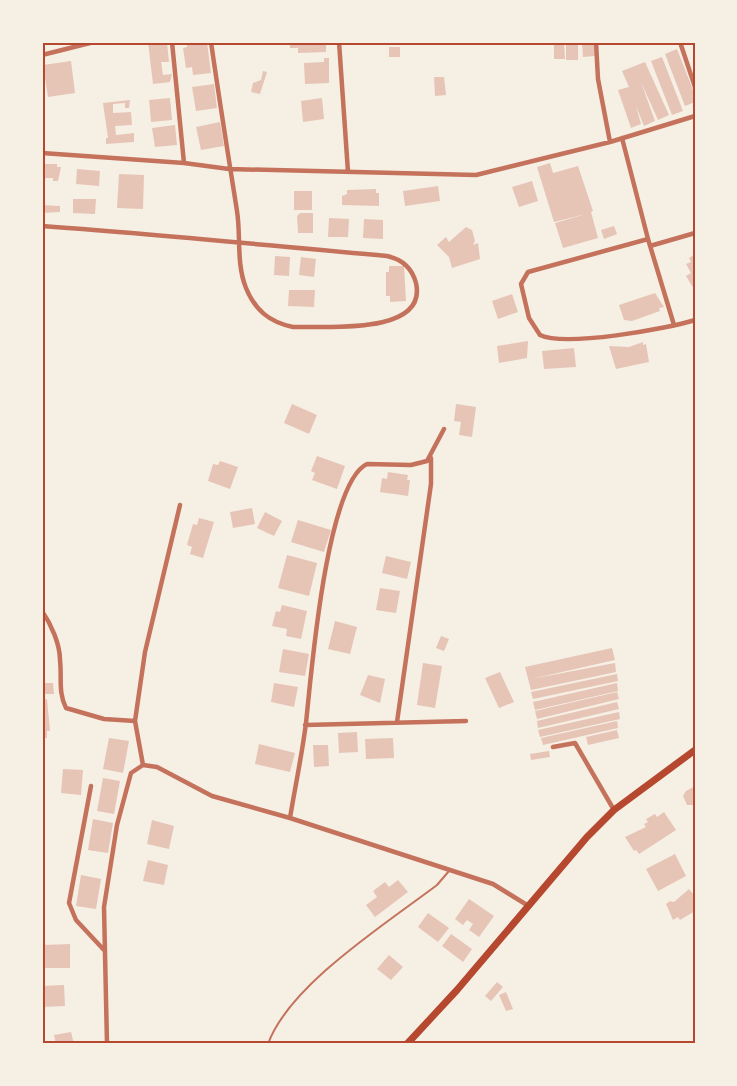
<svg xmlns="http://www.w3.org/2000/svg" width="737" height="1086" font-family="Karla,sans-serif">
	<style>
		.building { fill: #e6c5b7 }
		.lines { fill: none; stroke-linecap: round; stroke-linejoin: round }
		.service { stroke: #c5725c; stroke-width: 2 }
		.minor { stroke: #c5725c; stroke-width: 4.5 }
		.secondary { stroke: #b5482f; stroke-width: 7 }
		.neatline { fill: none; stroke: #b5482f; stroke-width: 2 }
	</style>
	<rect width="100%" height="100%" fill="#f6efe4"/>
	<path class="building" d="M148,42L167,43L169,62H161L163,75L172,74L170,82L153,84Z
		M187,42H207L211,73L193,75L192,67L186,68L183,48L187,47Z
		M290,42H326V52L298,53V48H290Z
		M554,42H564L565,59H554Z
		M566,42H578V60H566Z
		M582,42H594L595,56L583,57Z
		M389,47H400V57H389Z
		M677,49L695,95V102L685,106L665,54Z
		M662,57L683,111L672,115L651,61Z
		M324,58H329V83L305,84L304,63L324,62Z
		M71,61L75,93L48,97L43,65Z
		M645,62L669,115L658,120L641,82L655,121L644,126L636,106L641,124L631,128L618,90L629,87L622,71Z
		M263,71L267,72L260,94L251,92L253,83L261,80Z
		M434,77H444L446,95L435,96Z
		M214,84L217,108L196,111L192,87Z
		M170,98L172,120L151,122L149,100Z
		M322,98L324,119L303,122L301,101Z
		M130,100L129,108H125V103L113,104V113L131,112L132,125L115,126L116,135L134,133V142L106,144V138H108L103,103Z
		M220,122L224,146L201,150L196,127Z
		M175,125L177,145L155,147L152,128Z
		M550,163L553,173L578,166L593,211L591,212L598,238L563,248L555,223L586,214L554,222L537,167Z
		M42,164H57V167H61L58,181H53V178H42Z
		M77,169L100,171L99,186L76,184Z
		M119,174L144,175L143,209L117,208Z
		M532,181L538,201L519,207L512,187Z
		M438,186L440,201L405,206L403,191Z
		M376,189V193H379V206L342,205V196L347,194V190Z
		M294,191H312V210H294Z
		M73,199H96L95,214L73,213Z
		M42,205L60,206V212L42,213Z
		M300,213H313V233H298L297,216Z
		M329,218L349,219L348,237H328Z
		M364,219L383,220V239L363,238Z
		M614,226L617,234L604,239L601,230Z
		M466,227L472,230L475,241L473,245L478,243L480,259L452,268L449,257L437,245L446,237L449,242Z
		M695,254V291L686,276L691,273L686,264L691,262L689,258Z
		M275,256L290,257L289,276L274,275Z
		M301,257L316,259L314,277L299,275Z
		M389,266H404L406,301L390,302V296H386V272H389Z
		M289,290H315L314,307L288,306Z
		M655,293L664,307L659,308L660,311L632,321L624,320L619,305Z
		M512,294L518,312L498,319L492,301Z
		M528,341L527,358L499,363L497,346Z
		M643,342V345L646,344L649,362L616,369L609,346L629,347Z
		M574,348L576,367L544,369L542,351Z
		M292,404L317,415L309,434L284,423Z
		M456,404L476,407L472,437L459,435L461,422L454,421Z
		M317,456L345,466L337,489L312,480L315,473L311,471Z
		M220,461L238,467L230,489L208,481L213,464L218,465Z
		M388,472L408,475L407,480H410L408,496L380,492L382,478L387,479Z
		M252,508L255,524L233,528L230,512Z
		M265,512L282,521L274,536L257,528Z
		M199,518L214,522L203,558L190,554L192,547L187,545L193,524L197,525Z
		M298,520L331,530L324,552L291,542Z
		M287,555L317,563L309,596L278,588Z
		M386,556L411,562L407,579L382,573Z
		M380,588L400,591L396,613L376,610Z
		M282,605L307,611L301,639L286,636L287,629L272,626L276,611L280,612Z
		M335,621L357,627L350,654L328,649Z
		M441,636L449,639L444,651L436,648Z
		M612,648L615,660L531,679L615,663L616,672L531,690L525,667Z
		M283,649L309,654L305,676L279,672Z
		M423,663L442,666L435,708L417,705Z
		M500,672L514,702L499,708L485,678Z
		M617,674L618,681L533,699L531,692Z
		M368,675L385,679L380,703L360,695Z
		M44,683H53L54,694H42Z
		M274,683L298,687L294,707L271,702Z
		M617,683L618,691L535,710L533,702Z
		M617,692L619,699L537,719L535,711Z
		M47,699L50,731H47V738H42V700Z
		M617,702L619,709L538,728L537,721Z
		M619,712L620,719L540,737L538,730Z
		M617,721L618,728L543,745L541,738Z
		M617,730L619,738L588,745L586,737Z
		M357,732L358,752L339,753L338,733Z
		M109,738L129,741L123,773L103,769Z
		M393,738L394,758L366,759L365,739Z
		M259,744L295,753L290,772L255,764Z
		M313,745H328L329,766L314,767Z
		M549,751L550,757L531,760L530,754Z
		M63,769L83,770L81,795L61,793Z
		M103,778L120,781L114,814L97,811Z
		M695,786V810L693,805H687L683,796L686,791Z
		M664,812L676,830L639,854L636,850L634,851L625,837L646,827L644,824L648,822L646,819L655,814L657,817Z
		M93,819L113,823L108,853L88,850Z
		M152,820L174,826L169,849L147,844Z
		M675,854L686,876L658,891L646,869Z
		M148,860L168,865L164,885L143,881Z
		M81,875L101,879L96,909L76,906Z
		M398,880L408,892L375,917L366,905L377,897L373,891L385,882L389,887Z
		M689,889L695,896V911L680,920L678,917L673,920L666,904L670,901L674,902Z
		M469,899L494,916L479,937L469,930L473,924L467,920L463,925L455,919Z
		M428,913L449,928L438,942L418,927Z
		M451,934L472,949L463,962L442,946Z
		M70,944V968H43V945Z
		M389,955L403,967L391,980L377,969Z
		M497,982L503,987L491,1001L485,996Z
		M64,985L65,1006L42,1007V986Z
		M506,992L513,1009L506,1011L499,995Z
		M71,1032L74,1044H56L54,1035Z"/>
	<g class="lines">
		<path class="service" d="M268,1044C289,985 387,923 437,885L449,871"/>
		<path class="minor" d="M172,42L184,163
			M339,42L348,172
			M596,42L598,79L610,142
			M680,42L695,87
			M42,55L94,42
			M622,138L648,239L528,272L521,284L529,318L540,335C565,347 667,329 695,320
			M42,153L184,163L229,169L476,175L610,142L695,116
			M42,226C157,234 272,246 387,256C401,259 412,268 416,283C428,336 324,326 293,327C269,322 255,310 246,288C236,263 241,236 237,211C228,154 219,98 211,42
			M648,239L674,325
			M650,246L695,233
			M180,505L145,652L135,721L143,765L157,767L212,796L290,818L493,884L527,905
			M42,611C51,624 60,644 60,660C62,678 58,692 66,708L104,719L135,721
			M397,722L431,484V458
			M305,725L466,721
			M553,747L575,743L614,810
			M91,786L69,903L76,920L104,950
			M290,818C295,787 302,755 306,723C311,677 326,483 367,464L411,465L427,461L444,429
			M107,1044L104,907L117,825L131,773L143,765"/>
		<path class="secondary" d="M407,1044L457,990L587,837L614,810L695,750"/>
	</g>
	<rect width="737" height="1086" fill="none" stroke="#f6efe4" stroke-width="87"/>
	<rect x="44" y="44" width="650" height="998" class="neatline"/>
</svg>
